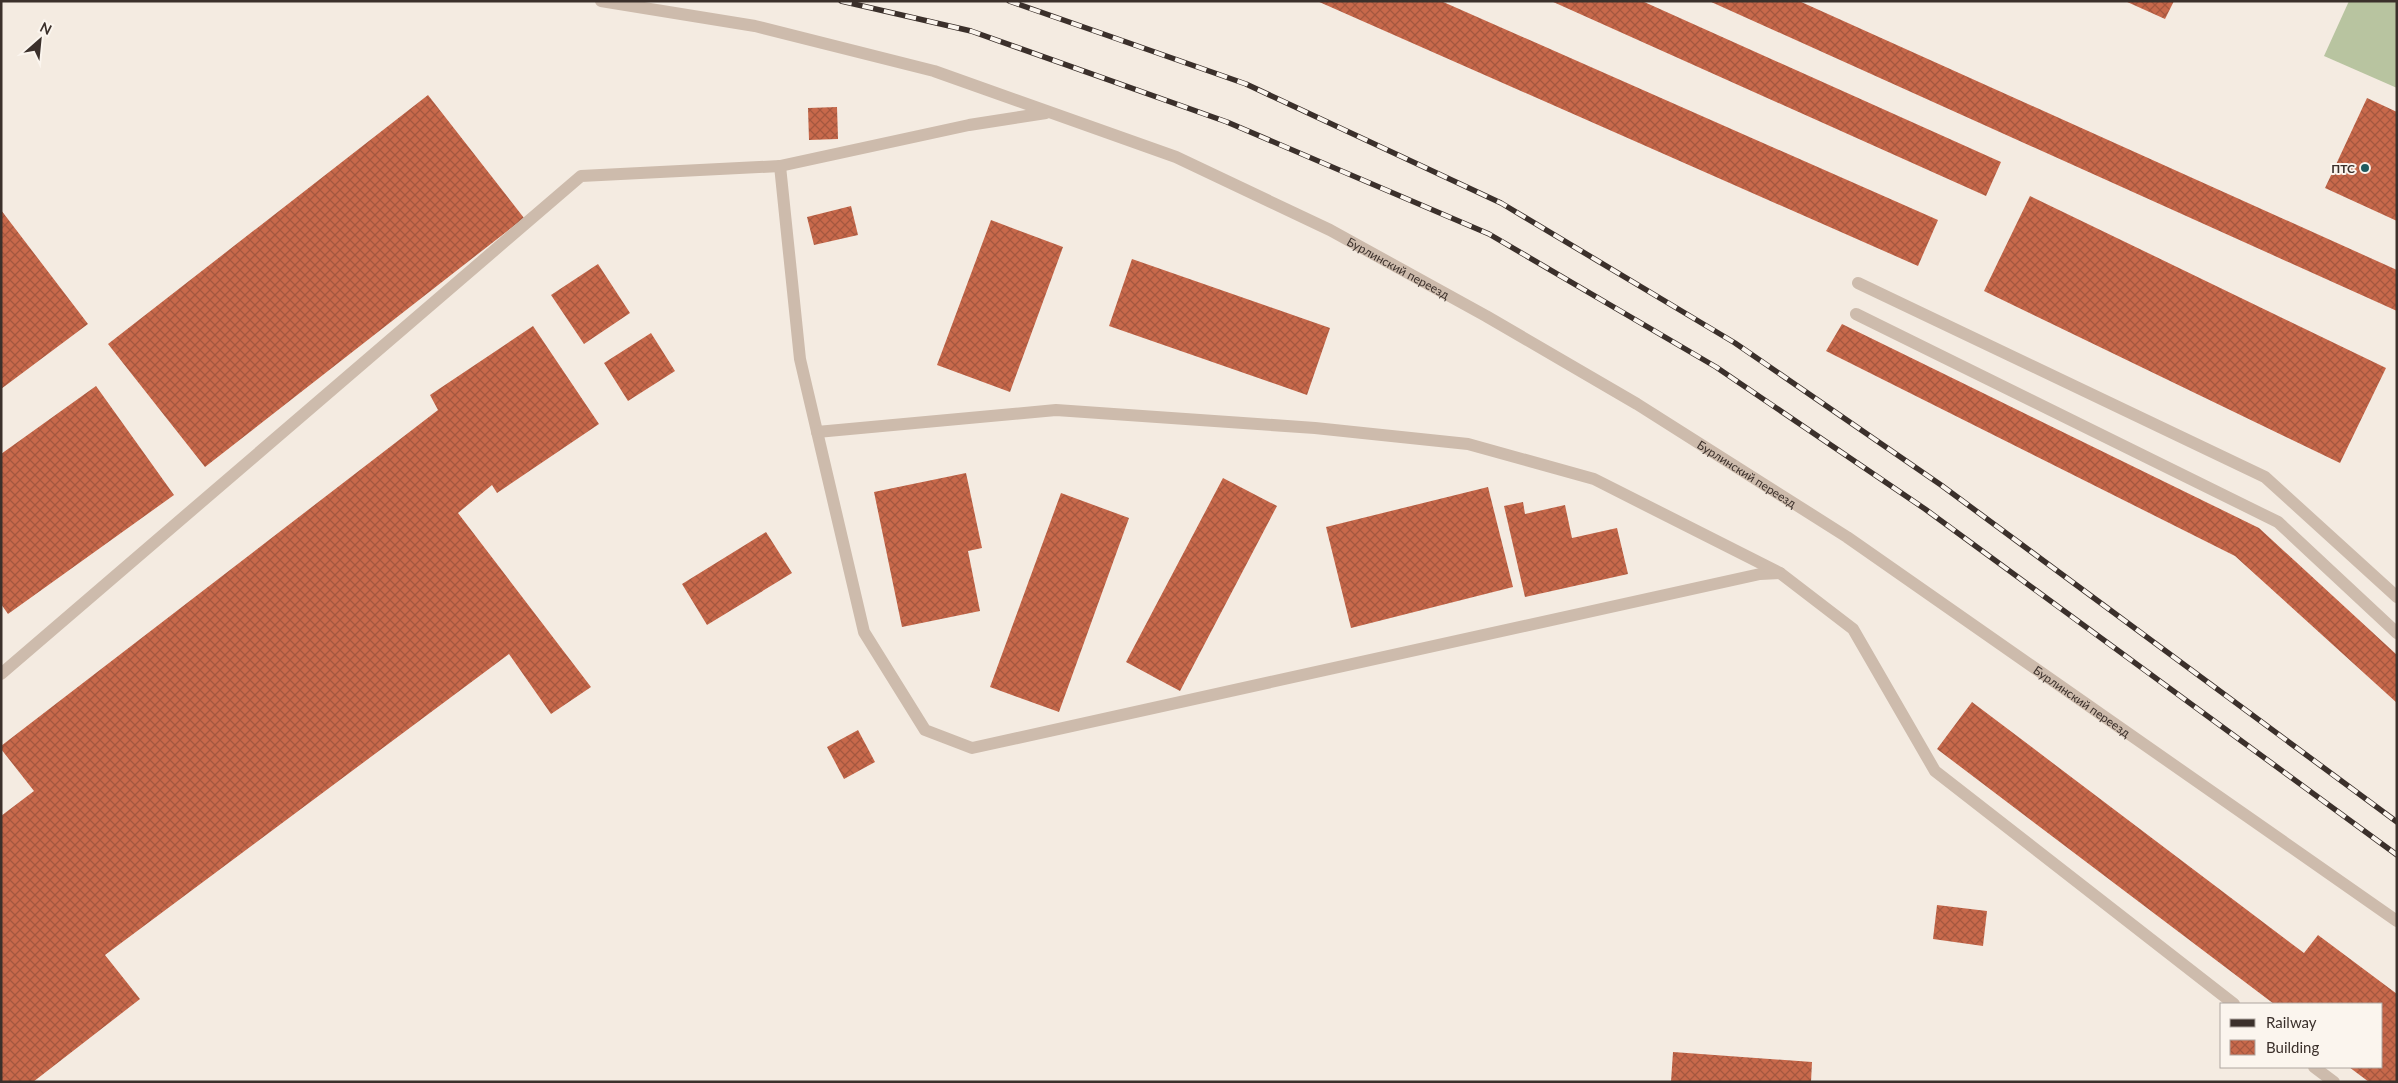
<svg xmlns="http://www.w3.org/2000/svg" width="2398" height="1083" font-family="Lato,sans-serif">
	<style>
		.grass { fill: #b8c4a0 }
		.building { fill: url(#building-cross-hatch) }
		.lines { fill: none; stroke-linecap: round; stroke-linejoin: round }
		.lane { stroke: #cdbbac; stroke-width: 12 }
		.rail-casing { stroke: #3b302b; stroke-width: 5.5 }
		.rail { stroke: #fbf5ee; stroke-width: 4; stroke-dasharray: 11; stroke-linecap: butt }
		.poi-dot { fill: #1f5a5e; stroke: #fbf5ee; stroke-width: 2 }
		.labels { text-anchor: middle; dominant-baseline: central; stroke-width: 4; stroke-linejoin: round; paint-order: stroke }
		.poi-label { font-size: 12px; font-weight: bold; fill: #3b302b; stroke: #fbf5ee; text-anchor: end }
		.street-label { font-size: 12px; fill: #3b302b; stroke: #fbf5ee }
	</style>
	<defs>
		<pattern id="building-cross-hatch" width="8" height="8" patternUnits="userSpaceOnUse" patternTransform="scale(1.25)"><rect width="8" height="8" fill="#c8694b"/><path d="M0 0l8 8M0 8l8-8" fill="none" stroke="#a4573f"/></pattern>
	</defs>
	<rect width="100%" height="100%" fill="#f4ebe1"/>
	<path class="grass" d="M2349,1H2397V88L2324,56Z"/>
	<path class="building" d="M1317,1H1441L1938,220L1918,266Z
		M1551,1H1642L2001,162L1986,196Z
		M1709,1H1799L2397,270V311Z
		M2125,1H2174L2165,19Z
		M428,95L524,218L205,467L108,344Z
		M2367,98L2397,112V221L2325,188Z
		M837,107L838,139L809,140L808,108Z
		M2030,196L2386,368L2340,463L1984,291Z
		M851,206L858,235L814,245L807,217Z
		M1,210L88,324L1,389Z
		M991,220L1063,247L1010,392L937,365Z
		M1132,259L1330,328L1307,395L1109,326Z
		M598,264L630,313L584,344L551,295Z
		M1842,324L2259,528L2397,655V703L2235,556L1826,351Z
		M533,326L599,424L497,493L492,485L458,513L591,687L551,714L509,654L105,955L140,999L33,1082H1V816L34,791L1,749V746L438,410L430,395Z
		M651,333L675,371L628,401L604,363Z
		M96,386L174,495L8,614L1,604V454Z
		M966,473L982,548L968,551L980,611L902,627L874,492Z
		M1223,478L1277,506L1180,691L1126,662Z
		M1488,487L1513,587L1351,628L1326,527Z
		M1061,493L1129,518L1059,712L990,687Z
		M1523,502L1525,514L1565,505L1572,538L1617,528L1628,574L1525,597L1504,506Z
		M766,532L792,573L707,625L682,584Z
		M1972,702L2304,953L2318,935L2397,994V1082H2369L2349,1067H2382V1004H2274L1937,749Z
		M858,730L875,762L844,779L827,747Z
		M1937,905L1987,911L1983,946L1933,939Z
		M1673,1052L1812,1062L1811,1082H1671Z"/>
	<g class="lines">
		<g class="lane">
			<path id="s1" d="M601,1L755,26L934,71L1176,157L1330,230L1486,316L1637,404L1847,537L2397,921"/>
			<path d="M780,166L800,359L864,632L925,730L972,748L1760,574L1780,573"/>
			<path d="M1858,283L2265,477L2397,597"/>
			<path d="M1856,314L2278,522L2397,633"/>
			<path d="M817,432L1056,410L1315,428L1468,444L1594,479L1780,573L1853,629L1935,771L2234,1004"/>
			<path d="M1,674L581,176L780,166L969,125L1046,113"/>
			<path d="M2314,1067L2334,1082"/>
		</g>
		<g class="rail-casing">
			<path id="rail" d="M841,1L971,31L1227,122L1489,234L1716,367L1925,509L2397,855
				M1009,1L1246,84L1501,203L1735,343L1941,485L2397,822"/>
		</g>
		<use href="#rail" class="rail"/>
	</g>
	<circle class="poi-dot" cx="2365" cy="168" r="5"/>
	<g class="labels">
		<g class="poi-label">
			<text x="2355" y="168">ПТС</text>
		</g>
		<g class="street-label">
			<text stroke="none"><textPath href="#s1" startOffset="846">Бурлинский переезд</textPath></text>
			<text stroke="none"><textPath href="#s1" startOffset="1251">Бурлинский переезд</textPath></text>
			<text stroke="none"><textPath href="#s1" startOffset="1656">Бурлинский переезд</textPath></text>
		</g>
	</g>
	<rect width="2398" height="1083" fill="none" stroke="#3b302b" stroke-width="5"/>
	<rect x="2220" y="1003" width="162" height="65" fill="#fbf5ee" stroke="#aea6a0"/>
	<rect x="2230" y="1019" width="25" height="8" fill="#3b302b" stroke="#aea6a0"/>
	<text x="2266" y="1028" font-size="15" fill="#3b302b">Railway</text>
	<rect x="2230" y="1040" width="25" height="15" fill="url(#building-cross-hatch)" stroke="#aea6a0"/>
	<text x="2266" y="1053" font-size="15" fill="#3b302b">Building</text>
	<g transform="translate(40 40) rotate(27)" stroke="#fbf5ee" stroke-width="4" paint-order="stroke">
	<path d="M0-4L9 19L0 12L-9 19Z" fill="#3b302b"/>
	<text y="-8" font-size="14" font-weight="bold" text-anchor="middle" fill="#3b302b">N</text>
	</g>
</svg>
